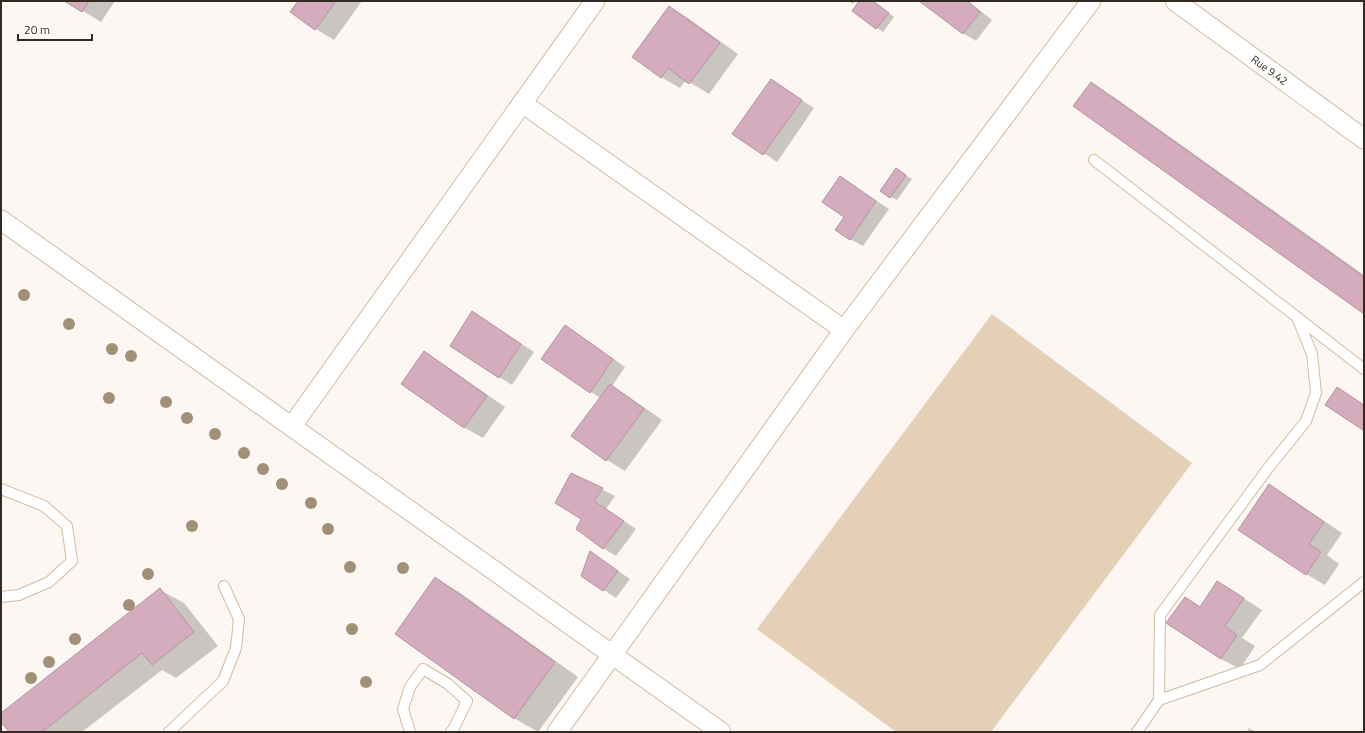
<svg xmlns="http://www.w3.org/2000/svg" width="1365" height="733" font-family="'Titillium Web',sans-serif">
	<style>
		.green { fill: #e5d0b7 }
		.shadow { fill: #0003 }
		.building { fill: #d5acbe; stroke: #b393a1 }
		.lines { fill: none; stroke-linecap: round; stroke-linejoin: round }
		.lane-casing { stroke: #d1bba2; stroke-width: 12 }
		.street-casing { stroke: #d1bba2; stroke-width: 21 }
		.lane { stroke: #fff; stroke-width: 10 }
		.street { stroke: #fff; stroke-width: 19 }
		.tree { fill: #a18f77 }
		.labels { text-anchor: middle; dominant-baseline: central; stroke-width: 3; stroke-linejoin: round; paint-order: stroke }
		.street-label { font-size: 11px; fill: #332b21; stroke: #fff }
	</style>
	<rect width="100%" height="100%" fill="#fcf7f2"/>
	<path class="green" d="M992,314L1192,463L991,732H896L757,629Z"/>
	<path class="shadow" d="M66,1H115L101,22Z
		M300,1H362L334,40L316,29L292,12Z
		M848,1H855L853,4Z
		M860,1H873L894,17L883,32L853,10Z
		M921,1H968L992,20L976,41L963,33Z
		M670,7L688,18L738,54L709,94L686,80L680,88L661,77Z
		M771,80L814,108L777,162L734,133Z
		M1091,83L1114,97L1364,275V313Z
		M902,173L912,179L897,200L891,197Z
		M840,177L889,209L863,246L850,239L845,217Z
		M485,320L534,352L512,385L451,346Z
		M578,334L625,367L612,386L628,396L662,420L625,471L607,460L573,436L600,398L591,392Z
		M424,353L442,363L505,407L483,438L465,428L402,384Z
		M572,474L615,496L606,509L636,529L616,556L603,548Z
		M1269,486L1287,496L1342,533L1327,555L1339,564L1325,585L1306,574Z
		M590,552L630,579L616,598L582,576Z
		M435,578L459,592L578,677L538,732L514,718Z
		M1218,582L1262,610L1242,638L1255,646L1240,669L1221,659L1185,598L1201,607Z
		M160,590L184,603L218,646L176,678L162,670L82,732H10L1,720V714Z
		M1249,728L1256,732H1247Z"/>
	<path class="building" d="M64,1H89L82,12Z
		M298,1H336L315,30L290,12Z
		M859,1H873L889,13L876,29L852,11Z
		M919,1H967L980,12L963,34Z
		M669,6L720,43L689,84L668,68L661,78L632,57Z
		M771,79L802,100L763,155L732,134Z
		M1091,82L1364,277V314L1073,106Z
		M896,168L906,175L890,198L880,191Z
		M840,176L876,201L850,240L835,230L844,217L822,202Z
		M472,311L521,344L499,378L450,346Z
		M565,325L613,359L590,393L541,359Z
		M424,351L487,396L464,428L401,384Z
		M610,384L644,409L606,461L571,436Z
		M1337,387L1364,405V428L1363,430L1325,405Z
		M571,473L603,488L594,501L624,521L603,549L576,529L581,519L555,503Z
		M1269,484L1324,522L1309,544L1321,552L1306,575L1238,530Z
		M590,551L618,571L603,591L581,576Z
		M435,577L555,662L514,719L395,634Z
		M1217,581L1244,598L1225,626L1237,635L1221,659L1166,623L1185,597L1200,607Z
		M160,588L194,632L152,665L142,653L42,732H9L1,722V713Z"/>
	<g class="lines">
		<g class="lane-casing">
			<path id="lane" d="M1094,160L1364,369
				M1,489L44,506L67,526L72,561L49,582L19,595L1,597
				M1159,700L1160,615L1269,467L1306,421L1316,393L1312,354L1297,317
				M169,732L223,681L236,648L239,619L224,586
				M410,732L403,709L410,687L423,669L448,684L467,701L454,728L451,732
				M1137,732L1159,700L1260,665L1364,582"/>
		</g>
		<g class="street-casing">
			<g id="street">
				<path id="s1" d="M1175,1L1364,139"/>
				<path d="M522,103L844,330"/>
				<path d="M1,220L721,732"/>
				<path d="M292,426L595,1"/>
				<path d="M557,732L844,330L1091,1"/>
			</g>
		</g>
		<use href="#lane" class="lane"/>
		<use href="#street" class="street"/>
	</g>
	<g class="tree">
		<circle cx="24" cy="295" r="6"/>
		<circle cx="69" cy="324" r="6"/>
		<circle cx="112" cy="349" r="6"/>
		<circle cx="131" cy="356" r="6"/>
		<circle cx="109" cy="398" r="6"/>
		<circle cx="166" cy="402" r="6"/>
		<circle cx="187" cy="418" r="6"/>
		<circle cx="215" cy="434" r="6"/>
		<circle cx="244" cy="453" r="6"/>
		<circle cx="263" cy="469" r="6"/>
		<circle cx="282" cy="484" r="6"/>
		<circle cx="311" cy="503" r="6"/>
		<circle cx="192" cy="526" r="6"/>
		<circle cx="328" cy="529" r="6"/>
		<circle cx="350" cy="567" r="6"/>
		<circle cx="403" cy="568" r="6"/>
		<circle cx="148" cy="574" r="6"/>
		<circle cx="129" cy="605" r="6"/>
		<circle cx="352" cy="629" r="6"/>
		<circle cx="75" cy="639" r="6"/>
		<circle cx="49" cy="662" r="6"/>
		<circle cx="31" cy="678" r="6"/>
		<circle cx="366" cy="682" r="6"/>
	</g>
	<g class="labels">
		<g class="street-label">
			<text stroke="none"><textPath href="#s1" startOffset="117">Rue 9.42</textPath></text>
		</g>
	</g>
	<rect width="1365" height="733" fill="none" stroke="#332b21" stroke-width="4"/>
	<path d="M18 34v6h74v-6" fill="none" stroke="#332b21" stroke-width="2"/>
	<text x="24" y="34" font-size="12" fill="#332b21" stroke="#ffffff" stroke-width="3" paint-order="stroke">20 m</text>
</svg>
